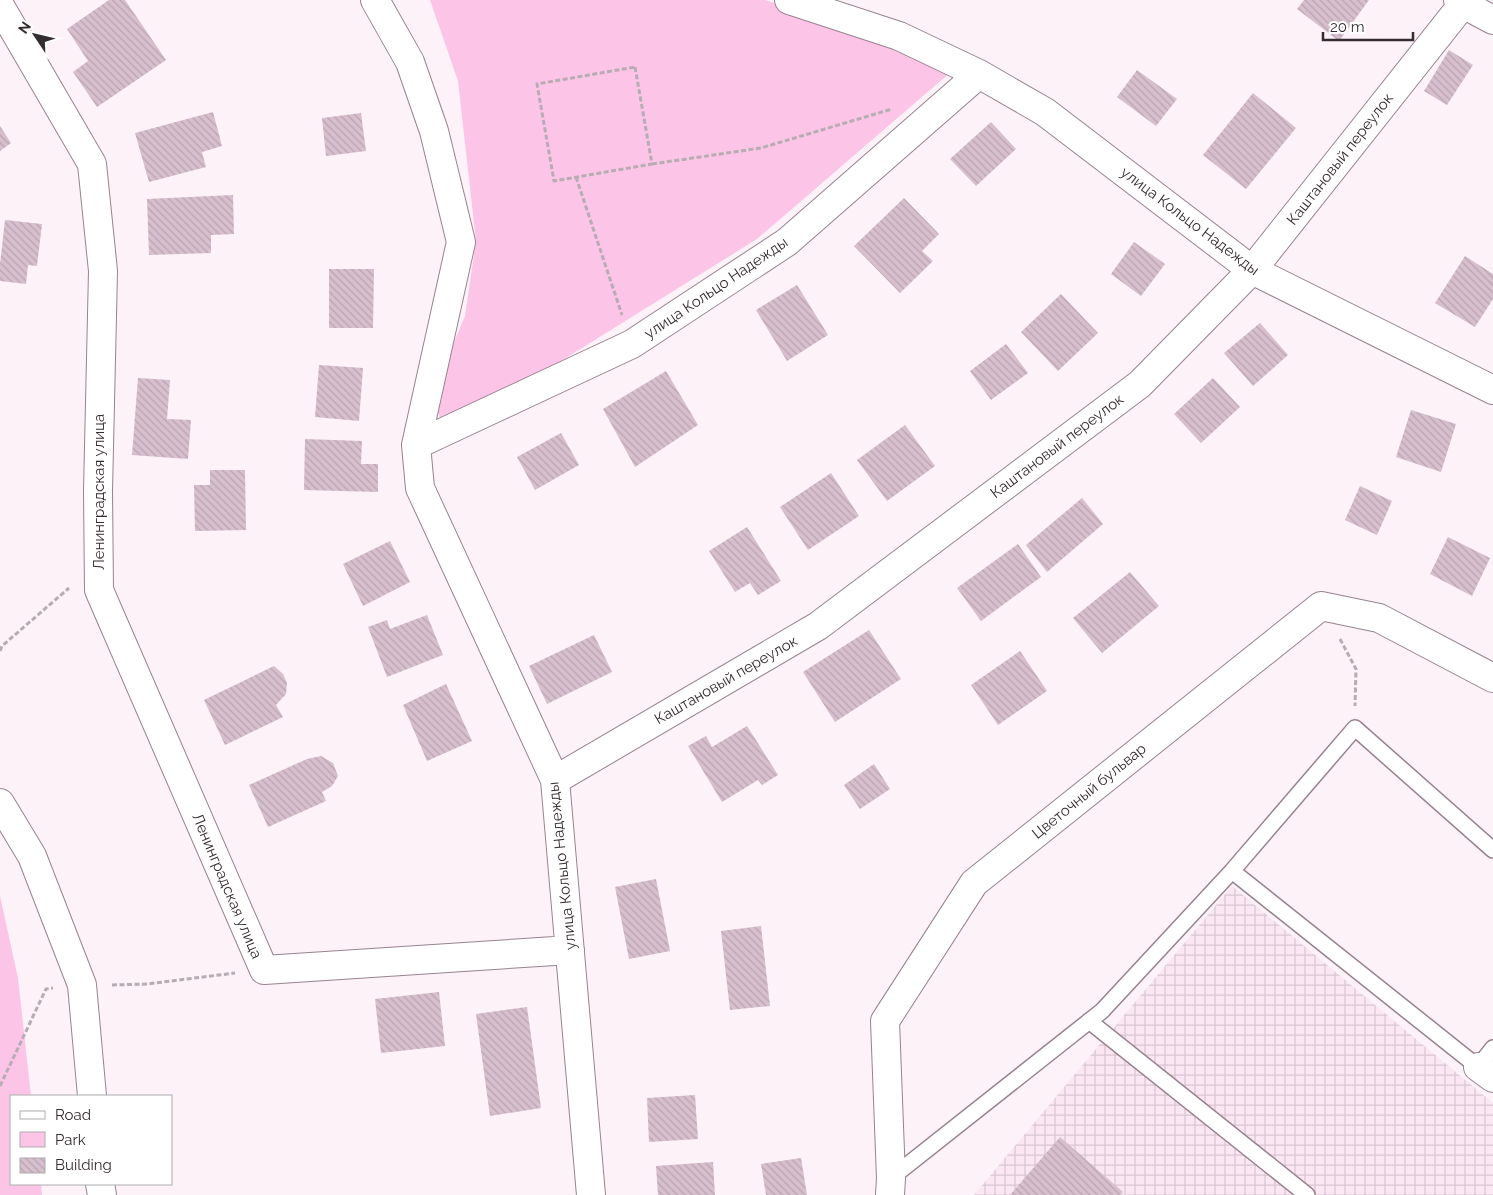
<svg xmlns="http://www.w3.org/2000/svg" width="1493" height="1195" font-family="Raleway,sans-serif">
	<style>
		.industrial { fill: url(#industrial-grid) }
		.green { fill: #fcc5e7 }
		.building { fill: url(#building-back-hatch) }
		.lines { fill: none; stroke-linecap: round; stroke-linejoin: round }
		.lane-casing { stroke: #98828f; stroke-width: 18 }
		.street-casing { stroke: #98828f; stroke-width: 30 }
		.path { stroke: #b6acb2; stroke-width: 3; stroke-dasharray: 5 2.5; stroke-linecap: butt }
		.lane { stroke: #fff; stroke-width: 15 }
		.street { stroke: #fff; stroke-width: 28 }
		.labels { text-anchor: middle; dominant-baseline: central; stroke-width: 4; stroke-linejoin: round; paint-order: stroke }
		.street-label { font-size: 15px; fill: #352c31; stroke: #fff }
	</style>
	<defs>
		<pattern id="industrial-grid" width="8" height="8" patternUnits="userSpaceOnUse" patternTransform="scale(1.25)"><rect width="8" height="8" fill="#fbe7f3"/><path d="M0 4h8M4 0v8" fill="none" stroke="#d8c6d1"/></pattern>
		<pattern id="building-back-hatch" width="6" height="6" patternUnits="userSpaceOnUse" patternTransform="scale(1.25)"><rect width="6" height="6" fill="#d7bfcd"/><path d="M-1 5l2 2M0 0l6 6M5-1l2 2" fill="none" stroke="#b9a4b0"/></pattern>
	</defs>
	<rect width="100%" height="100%" fill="#fcf2f8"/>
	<path class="industrial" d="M1232,886L1493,1103V1195H974Z"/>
	<path class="green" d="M430,0H765L913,49L952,71L757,239L545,371L451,416L440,418L436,407L439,378L465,316L476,241L458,81Z
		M0,896L18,978L31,1096H11V1184H41L42,1195H0Z"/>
	<path class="building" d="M109,0H125L166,60L97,107L73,72L88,61L67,29Z
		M1304,0H1369L1339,41L1297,9Z
		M1449,50L1473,65L1447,105L1424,91Z
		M1137,70L1177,99L1156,126L1117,97Z
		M1253,93L1296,128L1246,189L1203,155Z
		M213,112L222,146L202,152L206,167L149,182L135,133Z
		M361,113L366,151L326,156L322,118Z
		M991,122L1016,149L976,186L950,159Z
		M0,126L11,143L0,151Z
		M233,195L234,234L211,235V253L149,255L147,199Z
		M904,198L939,234L922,251L933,261L900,293L854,246Z
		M5,220L42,224L37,266L28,265L26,284L0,281V264Z
		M1134,242L1165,264L1141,296L1111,274Z
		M1465,256L1493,274V299L1475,327L1435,303Z
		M329,269H374L373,328H329Z
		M797,285L828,335L787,361L756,310Z
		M1061,294L1098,333L1058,371L1021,332Z
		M1260,323L1288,355L1253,386L1224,353Z
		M1006,344L1028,373L991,400L970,371Z
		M319,365L363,368L359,421L315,417Z
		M666,371L698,425L635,467L603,409Z
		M138,378L170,380L167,419L191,420L188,459L132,455Z
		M1213,378L1240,407L1201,443L1174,414Z
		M1411,410L1456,424L1441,472L1396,457Z
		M905,425L935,466L887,501L857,460Z
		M561,433L579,465L535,490L517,457Z
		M305,439L362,441L361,464H378V492L304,490Z
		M210,470H245L246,530L195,531L194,485H210Z
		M831,473L859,516L808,550L780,507Z
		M1360,486L1392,501L1377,535L1345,520Z
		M1082,498L1103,524L1047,572L1026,545Z
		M747,527L781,581L758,595L750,583L735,592L709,551Z
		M1448,537L1490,558L1472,596L1430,574Z
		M390,541L410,582L363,606L343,564Z
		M1018,544L1041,577L981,621L957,588Z
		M1130,572L1159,606L1102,653L1073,618Z
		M427,615L443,655L387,677L368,627L387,620L390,629Z
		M869,630L901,679L835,722L803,672Z
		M594,635L612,672L547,704L529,666Z
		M1020,651L1047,691L998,725L971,685Z
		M274,666L283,674L287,683L286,694L276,705L283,717L225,745L204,700Z
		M446,684L472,741L427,761L403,705Z
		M747,726L778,775L762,785L758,780L722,802L688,746L706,736L712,747Z
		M321,756L333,763L338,776L332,786L322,792L326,801L268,827L249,785L307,759Z
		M874,764L890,789L860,809L844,785Z
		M656,879L670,951L629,959L615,887Z
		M761,926L770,1006L730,1010L721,931Z
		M439,992L445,1046L381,1053L375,999Z
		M527,1007L541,1108L490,1116L476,1014Z
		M695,1095L698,1139L649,1142L647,1098Z
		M1060,1137L1123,1192L1120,1195H1010Z
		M801,1158L807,1195H766L761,1164Z
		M713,1162L715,1195H658L656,1166Z"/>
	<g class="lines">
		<g class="lane-casing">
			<path id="lane" d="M1232,871L1478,1067L1493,1048
				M1089,1021L1307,1195
				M891,1178L1102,1011L1232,871L1355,728L1493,850"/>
		</g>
		<g class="street-casing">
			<path id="street" d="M375,0L410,62L434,131L461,242L416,445L420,488L555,780L591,1195
				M789,0L899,36L979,74L1045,112L1252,270L1493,390
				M1458,0L1463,4L1493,20
				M0,6L92,164L103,271L98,491L99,590L264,970L570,950
				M416,445L632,344L787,242L979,74
				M555,780L818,626L1140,384L1252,270L1463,4
				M0,803L32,856L82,985L92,1096
				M1478,1067L1493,1078
				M100,1184L102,1195
				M890,1195L891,1178L885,1021L974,883L1321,606L1379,618L1493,678"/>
		</g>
		<path class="path" d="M635,67L652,164L554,181L537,84Z
			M652,164L761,148L892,109
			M576,177L622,315
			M1340,639L1356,669L1355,706
			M0,651L2,646L69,588
			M112,985L147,984L235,973
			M0,1086L46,989L53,988"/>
		<use href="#lane" class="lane"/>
		<use href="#street" class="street"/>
	</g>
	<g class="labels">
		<g class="street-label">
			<text transform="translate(1340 159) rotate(-52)">Каштановый переулок</text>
			<text transform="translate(1190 221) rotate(37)">улица Кольцо Надежды</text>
			<text transform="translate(716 288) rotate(-34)">улица Кольцо Надежды</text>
			<text transform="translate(1057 446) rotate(-37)">Каштановый переулок</text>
			<text transform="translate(99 492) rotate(-90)">Ленинградская улица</text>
			<text transform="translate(726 680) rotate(-30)">Каштановый переулок</text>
			<text transform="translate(1089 791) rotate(-39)">Цветочный бульвар</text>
			<text transform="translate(562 866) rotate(-96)">улица Кольцо Надежды</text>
			<text transform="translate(227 886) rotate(67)">Ленинградская улица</text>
		</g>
	</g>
	<rect x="10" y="1095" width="162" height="90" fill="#ffffff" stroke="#aeabad"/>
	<rect x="20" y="1111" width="25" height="8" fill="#ffffff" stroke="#aeabad"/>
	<text x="55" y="1120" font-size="15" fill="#352c31">Road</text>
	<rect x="20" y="1132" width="25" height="15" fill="#fcc5e7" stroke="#aeabad"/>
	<text x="55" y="1145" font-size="15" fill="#352c31">Park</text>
	<rect x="20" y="1158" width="25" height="15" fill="url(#building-back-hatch)" stroke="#aeabad"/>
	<text x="55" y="1170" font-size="15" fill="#352c31">Building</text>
	<g transform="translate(35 35) rotate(305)" stroke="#ffffff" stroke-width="4" paint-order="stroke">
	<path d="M0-4L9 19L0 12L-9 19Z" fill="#352c31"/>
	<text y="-8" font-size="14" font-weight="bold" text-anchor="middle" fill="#352c31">N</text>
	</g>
	<path d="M1323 32v8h90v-8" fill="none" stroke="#352c31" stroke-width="2.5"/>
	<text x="1330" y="32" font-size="15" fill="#352c31" stroke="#ffffff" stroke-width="4" paint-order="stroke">20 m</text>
</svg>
